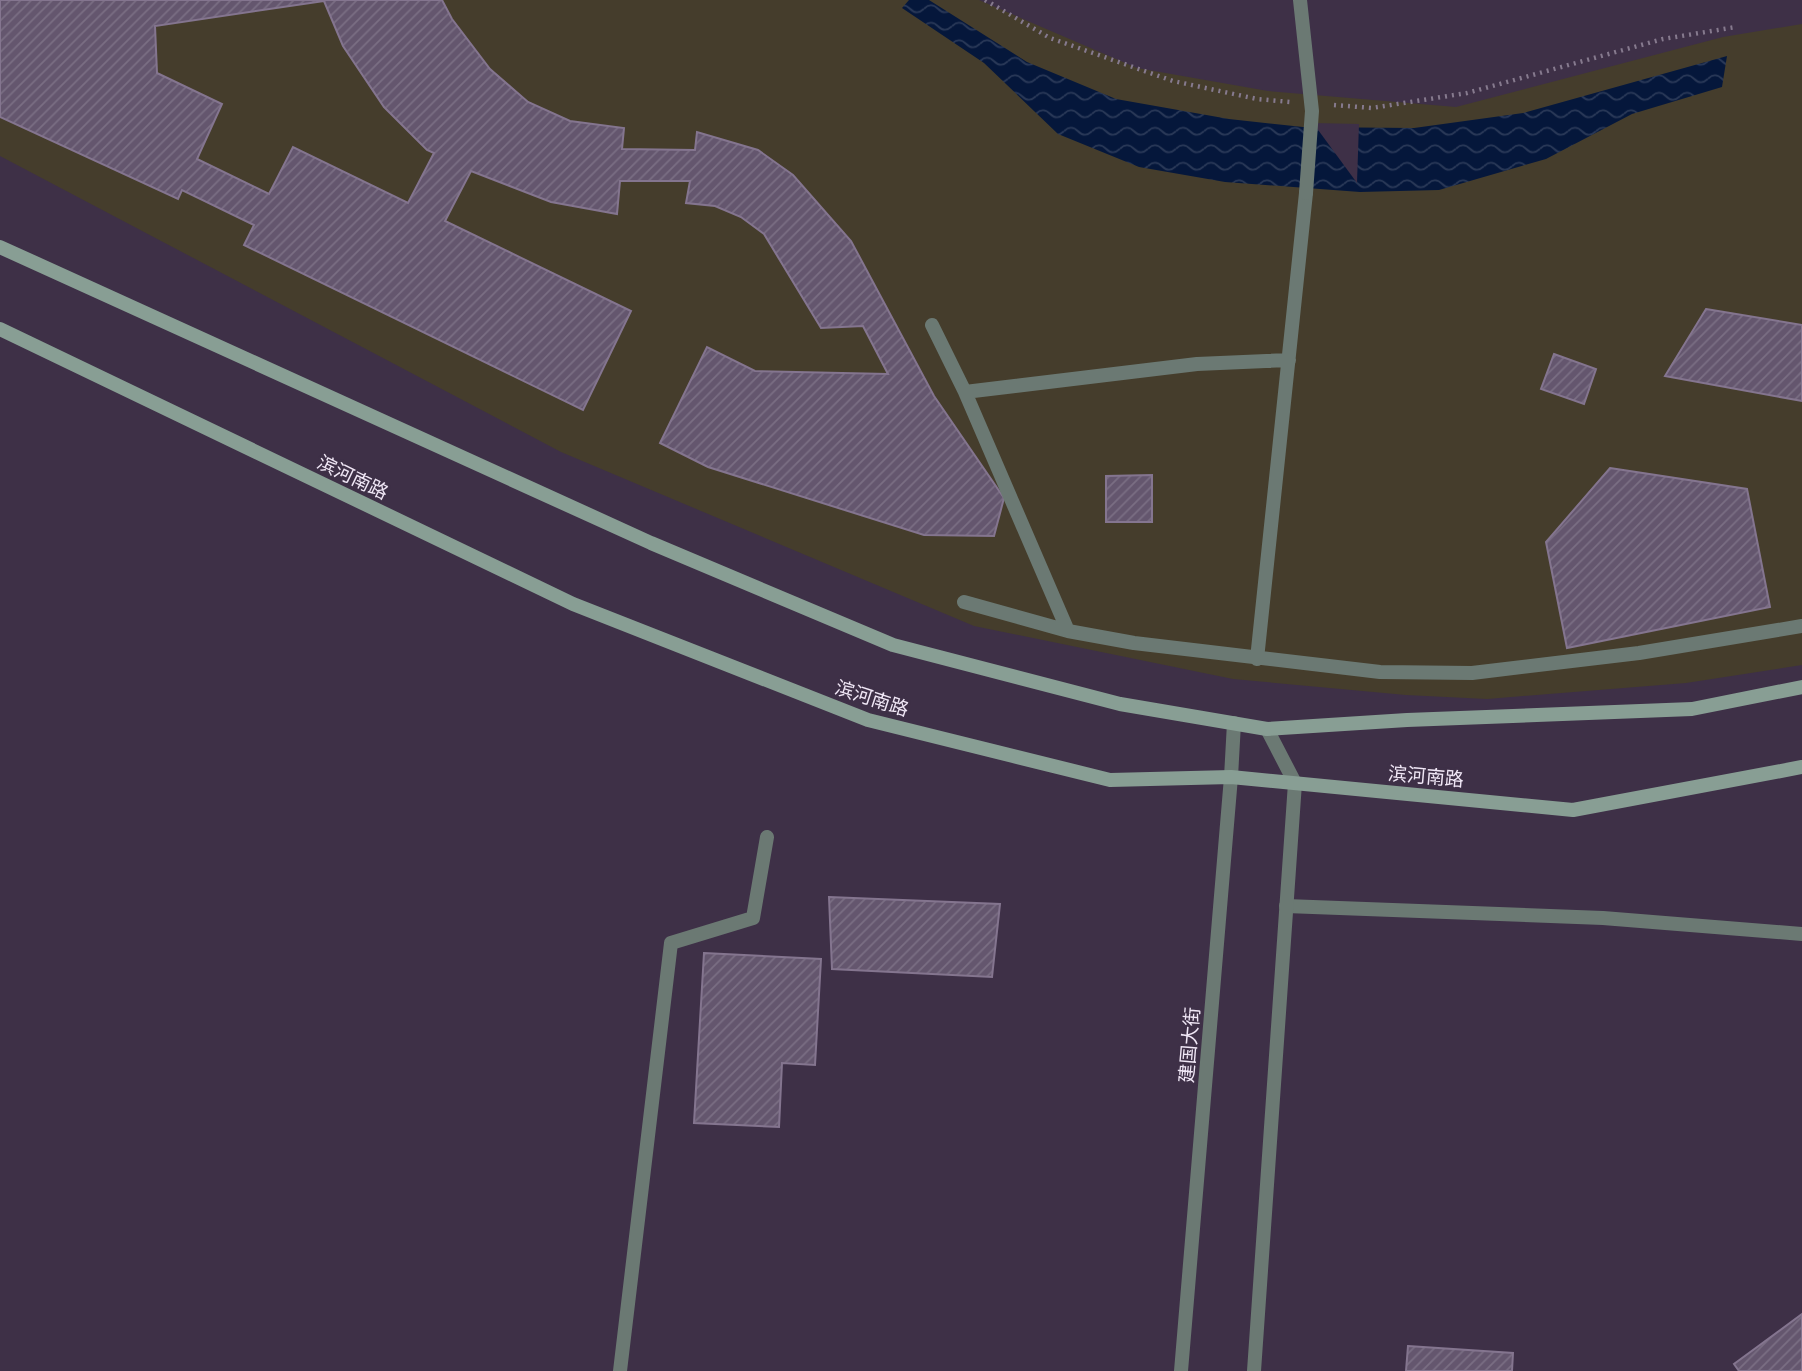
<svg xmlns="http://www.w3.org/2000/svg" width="1802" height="1371" font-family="'IBM Plex Sans','Noto Sans SC',sans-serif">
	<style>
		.commercial { fill: #453d2c }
		.water { fill: url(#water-waves) }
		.pier { fill: #3e3047 }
		.building { fill: url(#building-hatch); stroke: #84758f; stroke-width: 2; fill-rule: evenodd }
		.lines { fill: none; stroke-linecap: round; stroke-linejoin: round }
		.path { stroke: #867a8e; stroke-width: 4.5; stroke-dasharray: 2 5; stroke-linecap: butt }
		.service { stroke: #6b7973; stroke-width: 14 }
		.minor { stroke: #6b7973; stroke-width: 14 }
		.tertiary { stroke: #6b7973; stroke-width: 14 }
		.secondary { stroke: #889e94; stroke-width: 14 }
		.pedestrian-bridge { stroke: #6b7973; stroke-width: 14 }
		.labels { text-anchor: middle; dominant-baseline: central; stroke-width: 5; stroke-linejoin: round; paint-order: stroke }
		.street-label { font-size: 19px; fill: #f0e7f6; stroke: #3e3047 }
	</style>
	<defs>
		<pattern id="water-waves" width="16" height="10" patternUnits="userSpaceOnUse" patternTransform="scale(1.75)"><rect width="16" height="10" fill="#05173b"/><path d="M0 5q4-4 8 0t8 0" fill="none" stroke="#2a3958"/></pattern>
		<pattern id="building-hatch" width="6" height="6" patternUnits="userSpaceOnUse" patternTransform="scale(1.75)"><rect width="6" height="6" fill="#64566e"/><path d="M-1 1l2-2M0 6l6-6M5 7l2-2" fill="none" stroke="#7a6e83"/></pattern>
	</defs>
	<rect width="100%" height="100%" fill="#3e3047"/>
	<path class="commercial" d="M0,0H979L1137,68L1268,91L1456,107L1723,37L1802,24V665L1686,683L1487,699L1406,695L1233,679L974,626L561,452L0,156Z"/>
	<path class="water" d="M909,0H929L1027,62L1116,99L1229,119L1303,127L1414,128L1523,113L1727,56L1722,87L1632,114L1546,159L1439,190L1360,192L1225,182L1139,167L1058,134L984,63L902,8Z"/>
	<path class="pier" d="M1313,123L1359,124L1357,183Z"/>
	<path class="building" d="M0,0H442L452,19L490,69L528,102L570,121L624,128L622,149L695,150L697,132L758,150L793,175L851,241L934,396L1004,498L994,536L924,535L708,467L660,443L707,347L755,371L888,374L863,326L821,328L764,234L741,217L715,206L686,203L690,181H620L617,214L551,202L471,171L445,221L631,311L583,410L244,245L254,225L182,190L178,199L0,117ZM324,1L343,46L384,107L427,150L434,153L408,203L293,147L269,194L197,159L222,104L157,73L155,26Z
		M1706,309L1802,325V401L1665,376Z
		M1554,354L1596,369L1584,404L1541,389Z
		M1610,468L1747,489L1770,607L1567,648L1546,542Z
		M1152,475V522H1106V476Z
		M829,897L1000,904L992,977L832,969Z
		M704,953L821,959L815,1065L782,1063L779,1127L694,1123Z
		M1802,1314V1371H1739L1734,1364Z
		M1408,1346L1513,1353L1512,1371H1406Z"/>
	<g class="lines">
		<path class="path" d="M985,0L1050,38L1173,81L1257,99L1290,102
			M1334,105L1372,108L1467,93L1663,39L1736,27"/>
		<path class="service" d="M932,325L965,392L1068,631
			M965,392L1197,364L1289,360
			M964,602L1068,631L1134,643L1380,672L1472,673L1639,653L1802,626
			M1257,659L1306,193"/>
		<path class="minor" d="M1286,906L1603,918L1802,934
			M620,1371L671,943L753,918L767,837"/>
		<path class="tertiary" d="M1181,1371L1231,777L1234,723
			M1254,1371L1295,783L1267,729"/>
		<path class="secondary" d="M0,247L651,543L893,645L1120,704L1267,729L1407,720L1692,709L1802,687
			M0,329L573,604L868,720L1110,780L1231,777L1573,810L1802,767"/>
		<path class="pedestrian-bridge" d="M1300,0L1312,111L1306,193"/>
	</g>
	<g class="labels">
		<g class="street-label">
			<text transform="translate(353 477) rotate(26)">滨河南路</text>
			<text transform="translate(872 698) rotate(18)">滨河南路</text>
			<text transform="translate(1426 776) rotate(5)">滨河南路</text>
			<text transform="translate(1189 1045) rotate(-85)">建国大街</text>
		</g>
	</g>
</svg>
